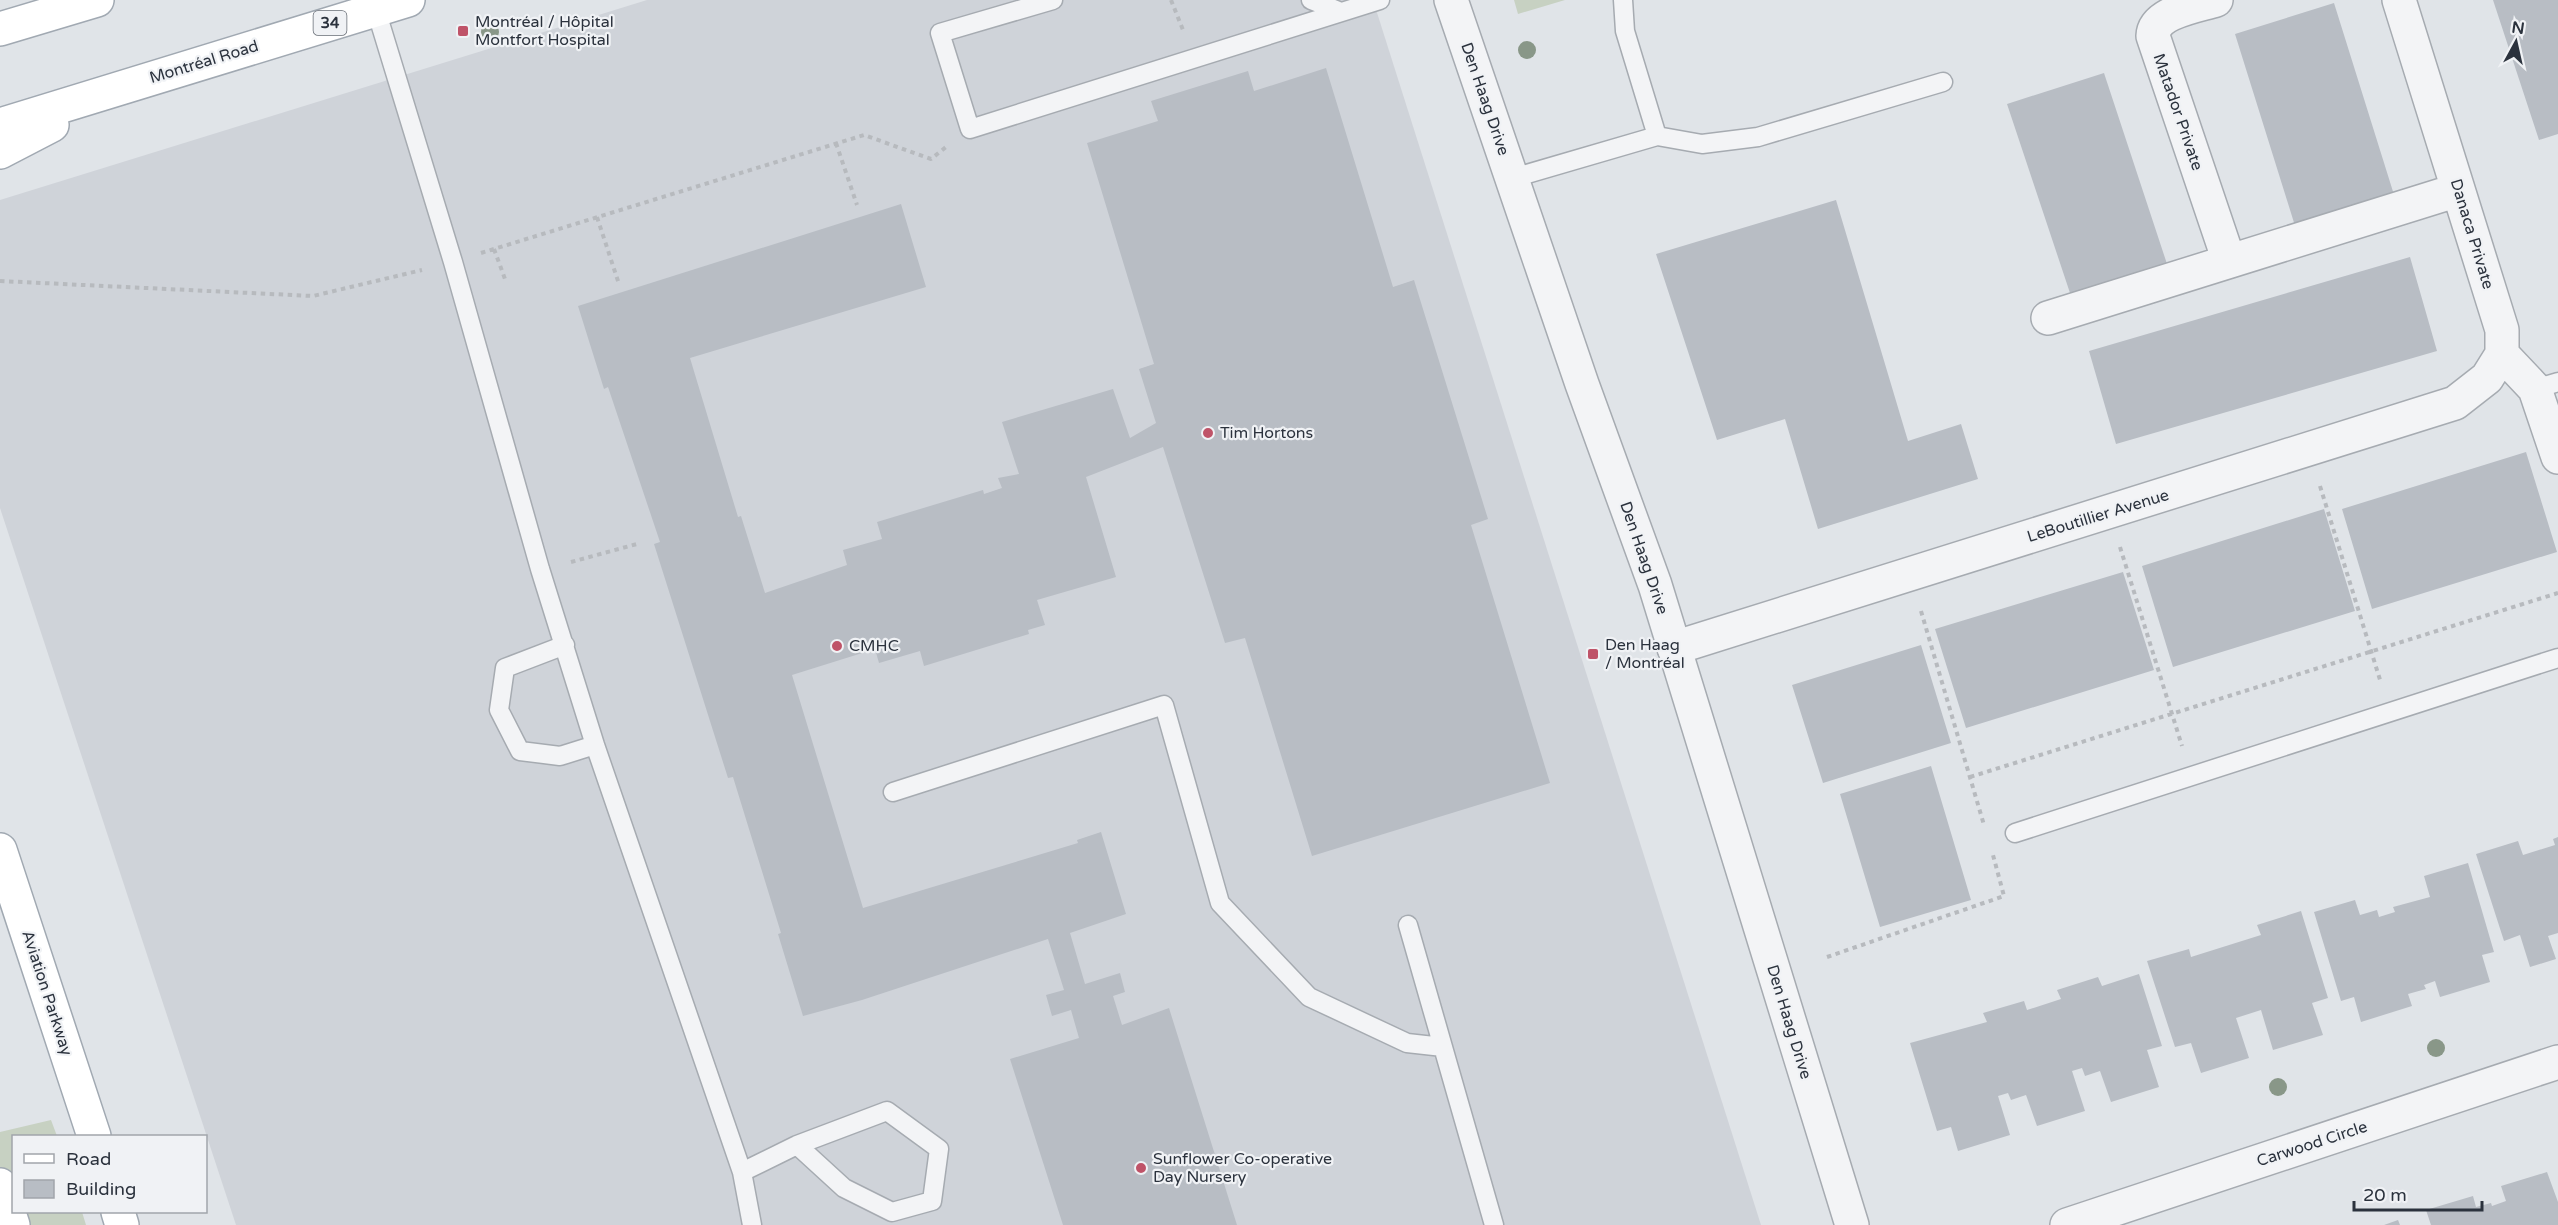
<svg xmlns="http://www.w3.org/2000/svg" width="2558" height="1225" font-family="'Varela Round',sans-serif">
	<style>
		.built { fill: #cfd3d9 }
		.green { fill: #c7d1c2 }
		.building { fill: #b8bdc4 }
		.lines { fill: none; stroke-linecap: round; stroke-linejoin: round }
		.service-casing { stroke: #a6abb1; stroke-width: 21 }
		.minor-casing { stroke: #a6abb1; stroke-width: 36 }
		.tertiary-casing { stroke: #a6abb1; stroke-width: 36 }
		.primary-casing { stroke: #a1a9b2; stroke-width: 36 }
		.path { stroke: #b7babe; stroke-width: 4; stroke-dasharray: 4.5 4.5; stroke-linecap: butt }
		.service { stroke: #f3f4f6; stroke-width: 18 }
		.minor { stroke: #f3f4f6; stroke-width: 33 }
		.tertiary { stroke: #f3f4f6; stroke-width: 33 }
		.primary { stroke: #fff; stroke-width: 33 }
		.tree { fill: #899788 }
		.poi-dot { fill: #bf5368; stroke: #f0f2f5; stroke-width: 2 }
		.labels { text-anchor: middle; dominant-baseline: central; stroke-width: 4.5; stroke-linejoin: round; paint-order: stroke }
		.shield { fill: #f0f2f5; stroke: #666c74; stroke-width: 1.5 }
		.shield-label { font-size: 15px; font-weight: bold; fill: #2b323d }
		.poi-label { font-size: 16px; fill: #2b323d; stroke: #f0f2f5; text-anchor: start }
		.street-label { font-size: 16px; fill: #2b323d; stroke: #f0f2f5 }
	</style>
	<rect width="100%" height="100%" fill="#e0e4e8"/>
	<path class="built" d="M647,0H1373L1761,1225H236L0,508V200Z"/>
	<path class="green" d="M1514,0H1565L1518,14Z
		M51,1120L57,1136H14V1212H82L86,1225H0V1132Z"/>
	<path class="building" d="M2493,0H2558V134L2539,140Z
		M2334,3L2395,198L2296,229L2235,34Z
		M1326,68L1393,287L1414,280L1488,519L1471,525L1550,783L1312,856L1245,638L1225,643L1163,447L1086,477L1116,577L1037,600L1045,625L1028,630L1029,634L924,666L920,651L879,663L875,649L792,675L863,908L1078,843L1077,840L1101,832L1126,914L1070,933L1085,984L1120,973L1125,992L1113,996L1122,1025L1169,1008L1237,1225H1063L1010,1059L1079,1038L1071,1010L1052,1016L1046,995L1064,990L1048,939L862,1000L803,1016L778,934L781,933L733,777L728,778L654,544L660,542L608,387L604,389L578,306L901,204L926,287L690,358L738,517L741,516L765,593L847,565L843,550L882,539L877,522L983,490L984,494L1002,488L998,478L1019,474L1002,422L1113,389L1130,438L1156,423L1139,369L1154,364L1087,143L1158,121L1151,101L1248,71L1254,91Z
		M2104,73L2168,267L2072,299L2007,104Z
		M1836,200L1908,441L1961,424L1978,479L1818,529L1785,419L1717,440L1656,254Z
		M2410,257L2437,351L2116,444L2089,351Z
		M2526,452L2557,552L2372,609L2342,509Z
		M2324,509L2355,611L2173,667L2142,566Z
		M2123,572L2154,670L1966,728L1935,629Z
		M1921,645L1951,743L1823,783L1792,685Z
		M1931,766L1971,900L1880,927L1840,794Z
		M2558,837V933L2548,936L2556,959L2530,967L2520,935L2504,941L2476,854L2518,841L2523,855L2555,845L2553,839Z
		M2468,863L2494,952L2482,955L2490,982L2440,997L2435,981L2424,985L2426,989L2408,994L2412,1006L2361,1022L2354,997L2341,1001L2314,912L2355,900L2360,915L2377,910L2379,917L2395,912L2393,907L2430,897L2424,876Z
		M2301,911L2328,998L2312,1003L2323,1035L2273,1050L2261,1010L2236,1018L2249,1058L2201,1073L2191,1043L2175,1047L2147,961L2189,949L2191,957L2261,935L2257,925Z
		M2139,974L2162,1046L2147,1050L2159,1087L2111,1102L2100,1071L2085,1076L2082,1068L2072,1071L2085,1111L2037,1126L2026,1095L2011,1100L2008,1093L1998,1096L2010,1135L1958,1151L1951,1127L1937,1131L1910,1043L1987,1022L1983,1013L2024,1001L2027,1010L2061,999L2057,990L2098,977L2102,986Z
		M2547,1172L2558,1202V1225H2431L2426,1210L2473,1196L2476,1207L2491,1203L2492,1206L2506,1201L2501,1186Z
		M2398,1220L2400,1225H2384Z"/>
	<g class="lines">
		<g class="service-casing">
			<path id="service" d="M1053,0L940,33L970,129L1380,0
				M1311,0L1341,12
				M1623,0L1625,31L1657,136
				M376,10L453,262L540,569L595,745L742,1172L752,1225
				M1513,178L1657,136L1702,144L1758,137L1943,82
				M2535,389L2558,382
				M565,645L505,668L499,710L520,751L560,756L595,745
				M893,792L1164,705L1220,903L1309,997L1407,1043L1443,1047
				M2015,833L2558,658
				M1408,925L1494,1225
				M742,1172L797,1145L887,1111L939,1149L932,1201L892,1212L844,1188L797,1145"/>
		</g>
		<g class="minor-casing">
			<path id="minor" d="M2216,0C2197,6 2154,12 2153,36L2229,261
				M2399,0L2502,330V354L2535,389L2558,457
				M2048,318L2458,190
				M1674,648L2455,403L2487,378L2502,354
				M2067,1225L2558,1062"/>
		</g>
		<g class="tertiary-casing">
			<path id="tertiary" d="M1451,0L1582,384L1655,585L1852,1225"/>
		</g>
		<g class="primary-casing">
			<path id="primary" d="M0,29L97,0
				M0,125L408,0
				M0,152L52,125
				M0,850L94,1136
				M0,1185L13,1225
				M118,1212L122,1225"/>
		</g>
		<path class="path" d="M1171,0L1183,30
			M836,143L857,205
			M597,217L619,284
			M494,249L505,279
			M481,253L864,135L931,159L946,147
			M0,281L313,296L422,270
			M2320,486L2381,683
			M2120,547L2182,746
			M571,562L637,544
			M1921,611L1984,825
			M1970,777L2558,593
			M1827,957L2004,896L1993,855"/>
		<use href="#service" class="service"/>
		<use href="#minor" class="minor"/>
		<use href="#tertiary" class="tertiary"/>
		<use href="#primary" class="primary"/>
	</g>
	<g class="tree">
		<circle cx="490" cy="32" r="9"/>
		<circle cx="1527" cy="50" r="9"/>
		<circle cx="2436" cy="1048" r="9"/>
		<circle cx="2278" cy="1087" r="9"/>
	</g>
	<g class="poi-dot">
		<rect x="457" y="25" width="12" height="12" rx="3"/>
		<circle cx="1208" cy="433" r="6"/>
		<circle cx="837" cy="646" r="6"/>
		<rect x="1587" y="648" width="12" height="12" rx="3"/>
		<circle cx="1141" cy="1168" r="6"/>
	</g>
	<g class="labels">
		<rect class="shield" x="313.5" y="11" width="33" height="24" rx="4.5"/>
		<g class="shield-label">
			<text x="330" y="23">34</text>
		</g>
		<g class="poi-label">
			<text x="475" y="22">Montréal / Hôpital<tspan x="475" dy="18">Montfort Hospital</tspan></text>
			<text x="1220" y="433">Tim Hortons</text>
			<text x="1605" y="645">Den Haag<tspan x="1605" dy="18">/ Montréal</tspan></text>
			<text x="849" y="646">CMHC</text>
			<text x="1153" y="1159">Sunflower Co-operative<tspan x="1153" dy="18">Day Nursery</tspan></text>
		</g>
		<g class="street-label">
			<text transform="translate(204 62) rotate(-17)">Montréal Road</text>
			<text transform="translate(1485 99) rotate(71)">Den Haag Drive</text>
			<text transform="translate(2178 112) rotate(71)">Matador Private</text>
			<text transform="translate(2472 234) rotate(73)">Danaca Private</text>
			<text transform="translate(2098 516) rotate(-17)">LeBoutillier Avenue</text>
			<text transform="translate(1644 558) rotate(71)">Den Haag Drive</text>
			<text transform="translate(47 993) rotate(72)">Aviation Parkway</text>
			<text transform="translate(1789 1022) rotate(73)">Den Haag Drive</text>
			<text transform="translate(2312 1144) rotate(-18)">Carwood Circle</text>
		</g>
	</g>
	<rect x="12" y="1135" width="195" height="78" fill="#f0f2f5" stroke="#a1a5ab" stroke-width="1.5"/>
	<rect x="24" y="1154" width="30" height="9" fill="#ffffff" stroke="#a1a5ab" stroke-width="1.5"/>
	<text x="66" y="1165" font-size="18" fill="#2b323d">Road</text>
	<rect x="24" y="1180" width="30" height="18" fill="#b8bdc4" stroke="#a1a5ab" stroke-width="1.5"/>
	<text x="66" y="1195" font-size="18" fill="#2b323d">Building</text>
	<g transform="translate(2516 42) rotate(8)" stroke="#f0f2f5" stroke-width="4.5" paint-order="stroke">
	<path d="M0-4.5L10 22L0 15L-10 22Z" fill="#2b323d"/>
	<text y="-9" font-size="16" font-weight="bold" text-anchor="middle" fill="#2b323d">N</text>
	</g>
	<path d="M2354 1201v9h128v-9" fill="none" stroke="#2b323d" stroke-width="3"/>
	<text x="2363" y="1201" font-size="18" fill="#2b323d" stroke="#f0f2f5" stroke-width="4.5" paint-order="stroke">20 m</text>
</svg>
